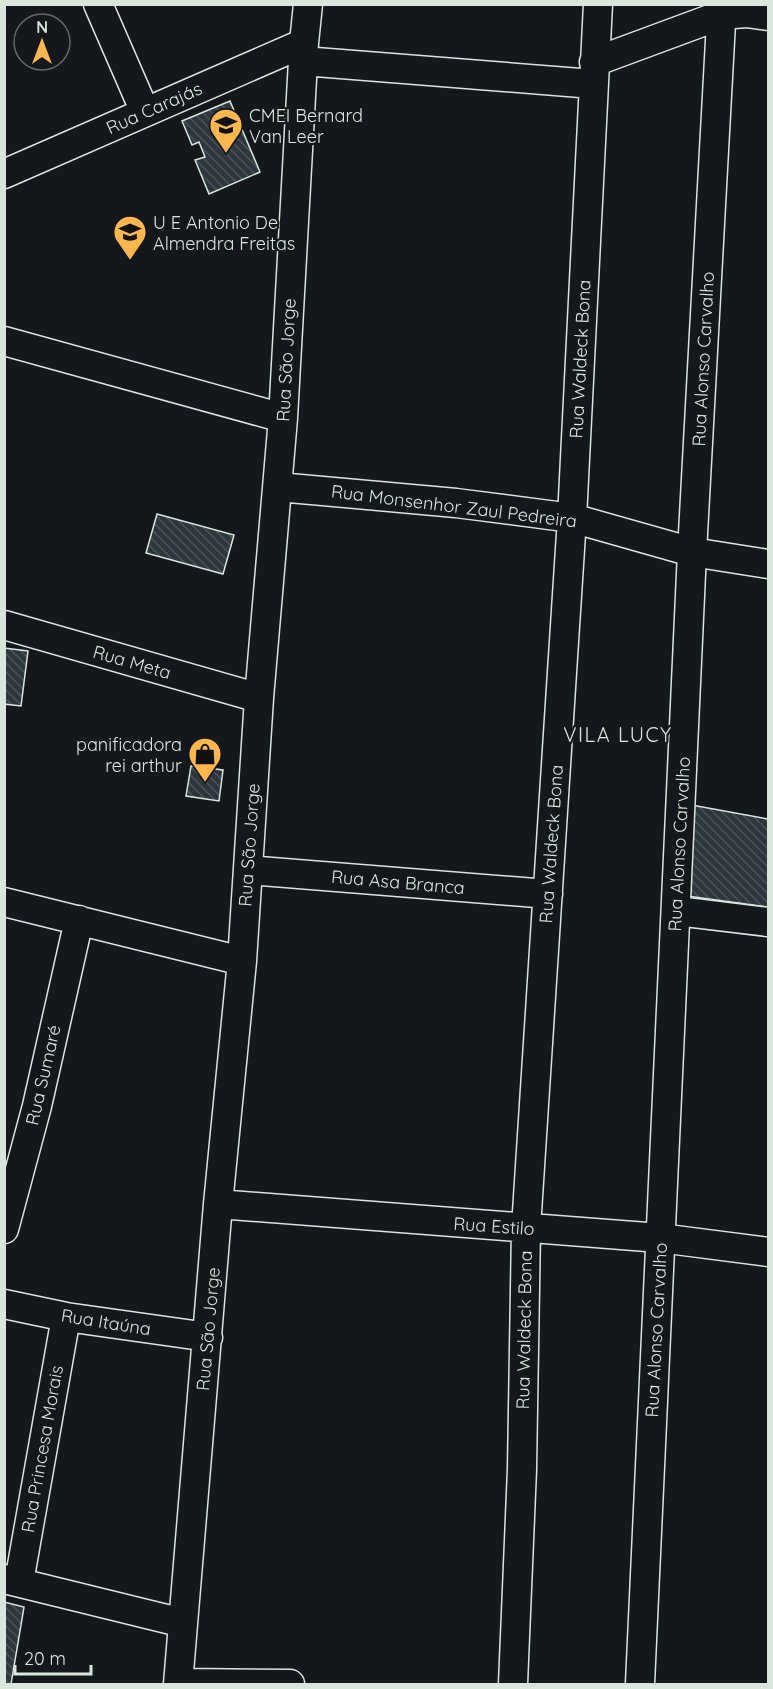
<svg xmlns="http://www.w3.org/2000/svg" width="773" height="1689" font-family="Quicksand,sans-serif">
	<style>
		.building { fill: url(#building-back-hatch); stroke: #d8e6dc; stroke-width: 1.5 }
		.lines { fill: none; stroke-linecap: round; stroke-linejoin: round }
		.minor-casing { stroke: #d8e6dc; stroke-width: 31 }
		.minor { stroke: #14181c; stroke-width: 28 }
		.labels { text-anchor: middle; dominant-baseline: central; stroke-width: 4.5; stroke-linejoin: round; paint-order: stroke }
		.street-label { font-size: 18px; fill: #d8e6dc; stroke: #14181c }
		.poi-label { font-size: 18px; fill: #d8e6dc; stroke: #14181c; text-anchor: start }
		.neighbourhood-label { font-size: 20px; letter-spacing: 1.5px; fill: #d8e6dc; stroke: #14181c }
	</style>
	<defs>
		<pattern id="building-back-hatch" width="6" height="6" patternUnits="userSpaceOnUse" patternTransform="scale(1.5)"><rect width="6" height="6" fill="#2c363c"/><path d="M-1 5l2 2M0 0l6 6M5-1l2 2" fill="none" stroke="#4a5358"/></pattern>
	</defs>
	<rect width="100%" height="100%" fill="#14181c"/>
	<path class="building" d="M230,101L260,172L209,194L195,160L205,157L199,142L192,145L182,121Z
		M157,514L234,535L223,574L146,553Z
		M4,648L28,651L21,706L4,704Z
		M191,766L223,770L219,801L186,796Z
		M686,804L768,819V907L680,895Z
		M4,1602L24,1607L11,1684H4Z"/>
	<g class="lines">
		<g class="minor-casing">
			<path id="minor" d="M98,4L145,112
				M303,61L593,84
				M594,62L721,15L746,13L768,16
				M4,174L304,43
				M4,341L283,418
				M278,487L456,503L572,518L692,552L768,564
				M4,625L259,698
				M248,870L548,894
				M4,902L242,961
				M677,911L768,922
				M218,1204L660,1238L768,1252
				M4,1229L37,1106L79,920
				M4,1304L66,1317L208,1337
				M4,1579L183,1623
				M19,1582L66,1317
				M178,1683L290,1684
				M178,1684L218,1204L242,961L259,698L283,418L304,43L308,4
				M513,1684L522,1469L526,1228L572,518L598,4
				M640,1684L692,552L722,4"/>
		</g>
		<use href="#minor" class="minor"/>
	</g>
	<defs>
		<g id="school-pin" transform="scale(1.725)"><path d="M0 17L-7.5 6A9.5 9.5 0 1 1 7.5 6Z" fill="#ffb74d" stroke="#14181c"/><path d="M0-5L7-2L0 1L-7-2ZM-4 1L0 2.5L4 1V4Q0 6-4 4Z" fill="#111"/></g>
		<g id="shop-pin" transform="scale(1.725)"><path d="M0 17L-7.5 6A9.5 9.5 0 1 1 7.5 6Z" fill="#ffb74d" stroke="#14181c"/><path d="M-5-2.5h2.3a2.7 3.5 0 0 1 5.4 0H5L5.5 6h-11ZM-1.5-2.5h3a1.5 2.3 0 0 0-3 0Z" fill="#111"/></g>
	</defs>
	<g fill-rule="evenodd">
		<use href="#school-pin" x="226" y="125"/>
		<use href="#school-pin" x="130" y="232"/>
		<use href="#shop-pin" x="205" y="754"/>
	</g>
	<g class="labels">
		<g class="street-label">
			<text transform="translate(154 108) rotate(-24)">Rua Carajás</text>
			<text transform="translate(580 359) rotate(-87)">Rua Waldeck Bona</text>
			<text transform="translate(703 359) rotate(-87)">Rua Alonso Carvalho</text>
			<text transform="translate(286 360) rotate(-87)">Rua São Jorge</text>
			<text transform="translate(454 506) rotate(7)">Rua Monsenhor Zaul Pedreira</text>
			<text transform="translate(132 662) rotate(16)">Rua Meta</text>
			<text transform="translate(551 844) rotate(-86)">Rua Waldeck Bona</text>
			<text transform="translate(679 844) rotate(-87)">Rua Alonso Carvalho</text>
			<text transform="translate(249 845) rotate(-86)">Rua São Jorge</text>
			<text transform="translate(398 882) rotate(5)">Rua Asa Branca</text>
			<text transform="translate(43 1075) rotate(-77)">Rua Sumaré</text>
			<text transform="translate(494 1226) rotate(4)">Rua Estilo</text>
			<text transform="translate(106 1322) rotate(9)">Rua Itaúna</text>
			<text transform="translate(208 1329) rotate(-85)">Rua São Jorge</text>
			<text transform="translate(524 1330) rotate(-89)">Rua Waldeck Bona</text>
			<text transform="translate(656 1330) rotate(-87)">Rua Alonso Carvalho</text>
			<text transform="translate(42 1449) rotate(-80)">Rua Princesa Morais</text>
		</g>
		<g class="poi-label">
			<text x="249" y="115">CMEI Bernard<tspan x="249" dy="21">Van Leer</tspan></text>
			<text x="153" y="222">U E Antonio De<tspan x="153" dy="21">Almendra Freitas</tspan></text>
			<text x="182" y="744" text-anchor="end">panificadora<tspan x="182" dy="21">rei arthur</tspan></text>
		</g>
		<g class="neighbourhood-label">
			<text x="618" y="734">VILA LUCY</text>
		</g>
	</g>
	<rect width="773" height="1689" fill="none" stroke="#d8e6dc" stroke-width="12"/>
	<g transform="translate(42 42)"><circle r="28" fill="#14181c" stroke="#626a69" stroke-width="1.5"/>
	<path d="M0-4.5L10 22L0 15L-10 22Z" fill="#ffb74d"/>
	<text y="-9" font-size="16" font-weight="bold" text-anchor="middle" fill="#d8e6dc">N</text>
	</g>
	<path d="M15 1665v9h76v-9" fill="none" stroke="#d8e6dc" stroke-width="3"/>
	<text x="24" y="1665" font-size="18" fill="#d8e6dc" stroke="#14181c" stroke-width="4.5" paint-order="stroke">20 m</text>
</svg>
